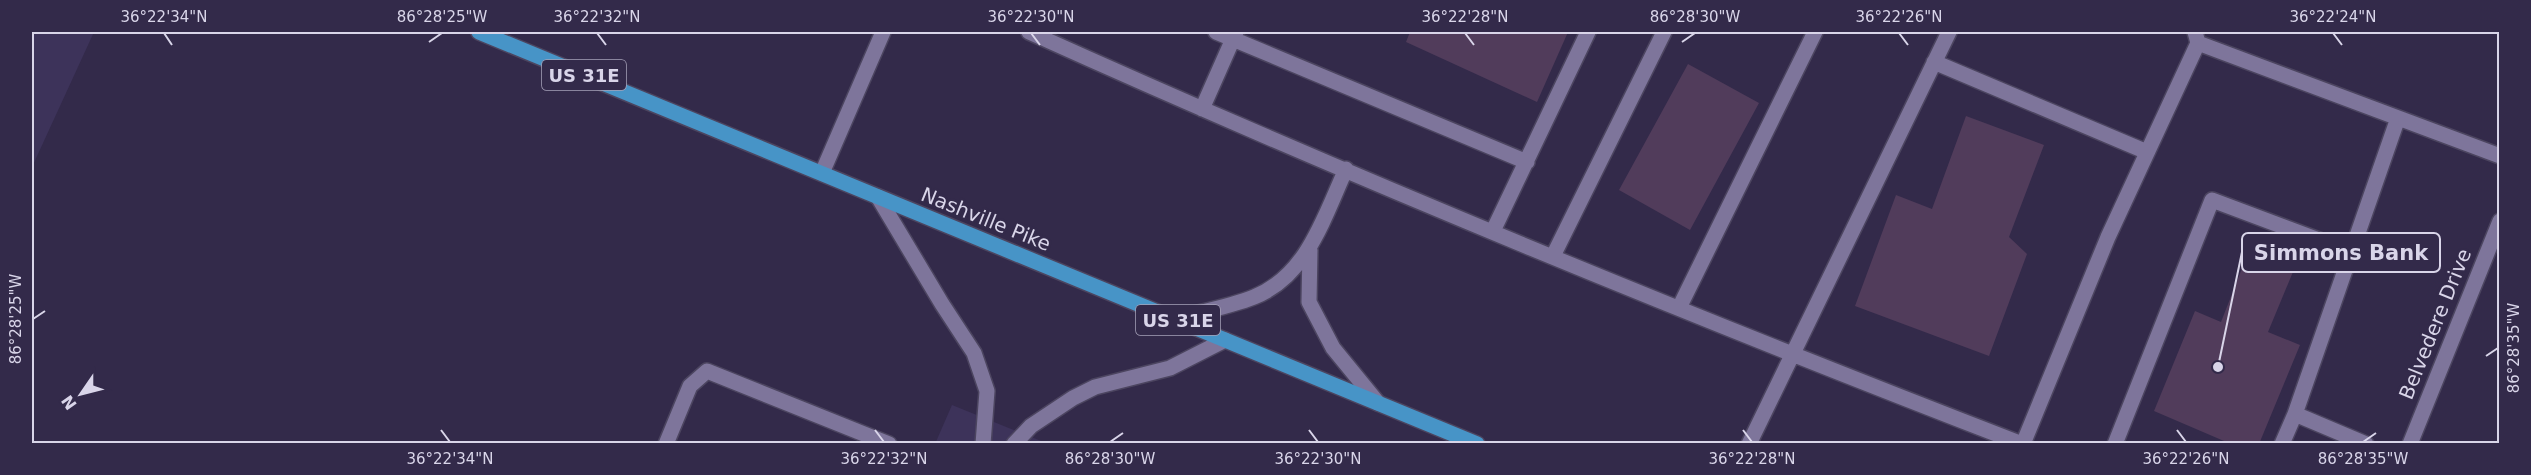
<svg xmlns="http://www.w3.org/2000/svg" width="2531" height="475" font-family="'DejaVu Sans',sans-serif">
	<style>
		.built { fill: #3d335a }
		.building { fill: #513c5b }
		.lines { fill: none; stroke-linecap: round; stroke-linejoin: round }
		.minor-casing { stroke: #4c4560; stroke-width: 18 }
		.major-casing { stroke: #4c4560; stroke-width: 18 }
		.minor { stroke: #7e759b; stroke-width: 15 }
		.major { stroke: #4794c7; stroke-width: 15 }
		.ticks { fill: none; stroke: #d9d5e9; stroke-width: 2 }
		.labels { text-anchor: middle; dominant-baseline: central; stroke-width: 5; stroke-linejoin: round; paint-order: stroke }
		.shield { fill: #332a4a; stroke: #a7a2b9; stroke-width: 1.5 }
		.shield-label { font-size: 18px; font-weight: bold; fill: #d9d5e9 }
		.street-label { font-size: 20px; fill: #d9d5e9; stroke: #332a4a }
		.leader { fill: none; stroke: #d9d5e9; stroke-width: 2 }
		.callout-dot { fill: #d9d5e9; stroke: #332a4a; stroke-width: 2 }
		.callout { fill: #332a4a; stroke: #d9d5e9; stroke-width: 2 }
		.callout-label { font-size: 21px; text-anchor: middle; font-weight: bold; fill: #d9d5e9 }
		.neatline { fill: none; stroke: #d9d5e9; stroke-width: 2 }
		.ticks-label { font-size: 15px; text-anchor: middle; fill: #d9d5e9 }
	</style>
	<rect width="100%" height="100%" fill="#332a4a"/>
	<path class="built" d="M32,32H94L32,167Z
		M952,405L1046,443L935,444Z"/>
	<path class="building" d="M1410,32H1568L1537,102L1406,42Z
		M1688,64L1759,103L1690,230L1619,190Z
		M1966,116L2044,145L2009,237L2027,254L1989,356L1855,306L1896,195L1932,209Z
		M2250,248L2295,267L2268,332L2300,345L2259,444H2231L2154,411L2195,311L2221,322Z"/>
	<g class="lines">
		<g class="minor-casing">
			<path id="minor" d="M1029,32C1355,179 1688,315 2022,444
				M1216,32L1527,162
				M2195,32L2198,43L2500,156
				M1934,62L2147,152
				M1202,109L1236,32
				M822,173L883,32
				M878,197L942,304L974,353L987,391L983,444
				M1493,231L1588,32
				M1310,250L1309,302L1333,348L1378,403
				M1553,256L1664,32
				M1679,308L1815,32
				M1174,319C1200,312 1229,307 1254,297C1307,276 1324,217 1346,169
				M666,444L690,386L707,371L889,444
				M1014,444L1031,426L1073,398L1095,387L1170,368L1225,340
				M1749,444L1949,32
				M2023,444L2108,237L2198,43
				M2115,444L2212,200L2351,252
				M2282,444L2295,414
				M2366,444L2295,414L2398,118
				M2410,444L2500,221"/>
		</g>
		<g class="major-casing">
			<path id="major" d="M479,32L1477,444"/>
		</g>
		<use href="#minor" class="minor"/>
		<use href="#major" class="major"/>
	</g>
	<path class="ticks" d="M164,33L172,45M597,33L606,45M1031,33L1040,45M1465,33L1474,45M1899,33L1908,45M2333,33L2342,45M429,42L442,33M1682,42L1695,33M33,319L45,311M2486,356L2498,348M441,430L450,442M875,430L884,442M1309,430L1318,442M1743,430L1752,442M2177,430L2186,442M1110,442L1123,433M2363,442L2376,433"/>
	<g class="labels">
		<g class="shield">
			<rect x="542" y="60" width="84" height="30" rx="4.5"/>
			<rect x="1136" y="305" width="84" height="30" rx="4.5"/>
		</g>
		<g class="shield-label">
			<text x="584" y="75">US 31E</text>
			<text x="1178" y="320">US 31E</text>
		</g>
		<g class="street-label">
			<text transform="translate(986 219) rotate(22)">Nashville Pike</text>
			<text transform="translate(2435 324) rotate(-68)">Belvedere Drive</text>
		</g>
	</g>
	<path class="leader" d="M2218 367L2242 252"/>
	<circle class="callout-dot" cx="2218" cy="367" r="6"/>
	<rect class="callout" x="2242" y="233" width="198" height="39" rx="6"/>
	<g class="callout-label">
		<text x="2341" y="260">Simmons Bank</text>
	</g>
	<rect width="2531" height="475" fill="none" stroke="#332a4a" stroke-width="66"/>
	<g transform="translate(81 394) rotate(235)" stroke="#332a4a" stroke-width="4.5" paint-order="stroke">
	<path d="M0-4.5L10 22L0 15L-10 22Z" fill="#d9d5e9"/>
	<text y="-9" font-size="16" font-weight="bold" text-anchor="middle" fill="#d9d5e9">N</text>
	</g>
	<rect x="33" y="33" width="2465" height="409" class="neatline"/>
	<g class="ticks-label">
		<text x="164" y="22">36°22'34"N</text>
		<text x="442" y="22">86°28'25"W</text>
		<text x="597" y="22">36°22'32"N</text>
		<text x="1031" y="22">36°22'30"N</text>
		<text x="1465" y="22">36°22'28"N</text>
		<text x="1695" y="22">86°28'30"W</text>
		<text x="1899" y="22">36°22'26"N</text>
		<text x="2333" y="22">36°22'24"N</text>
		<text transform="translate(16 319) rotate(-90)" y="5">86°28'25"W</text>
		<text transform="translate(2514 348) rotate(-90)" y="5">86°28'35"W</text>
		<text x="450" y="464">36°22'34"N</text>
		<text x="884" y="464">36°22'32"N</text>
		<text x="1110" y="464">86°28'30"W</text>
		<text x="1318" y="464">36°22'30"N</text>
		<text x="1752" y="464">36°22'28"N</text>
		<text x="2186" y="464">36°22'26"N</text>
		<text x="2363" y="464">86°28'35"W</text>
	</g>
</svg>
